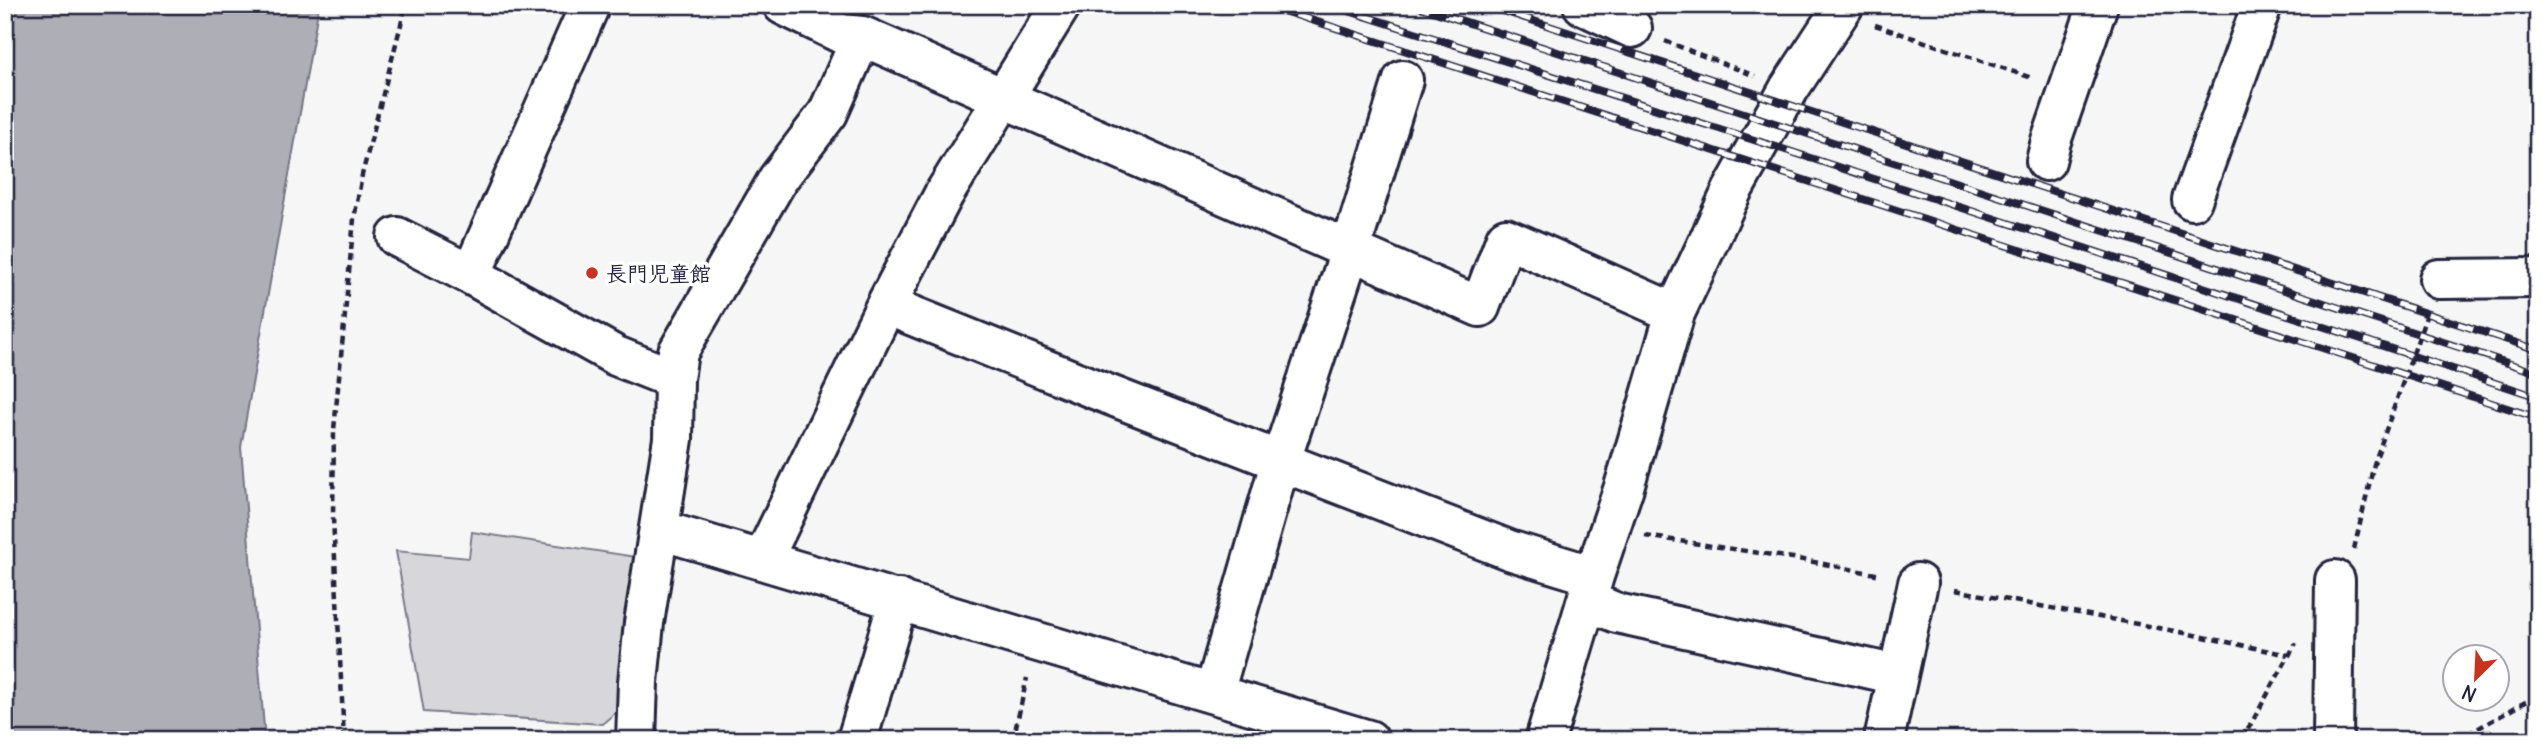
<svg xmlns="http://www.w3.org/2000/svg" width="2543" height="745" font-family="Delius,'Klee One',sans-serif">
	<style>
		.green { fill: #d7d7db; stroke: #7c7c8b; stroke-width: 2 }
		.water { fill: #aeaeb7; stroke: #767685; stroke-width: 2 }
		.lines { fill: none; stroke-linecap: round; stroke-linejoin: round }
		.minor-casing { stroke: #22223b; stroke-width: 44 }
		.path { stroke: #22223b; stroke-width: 4.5; stroke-dasharray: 7 5; stroke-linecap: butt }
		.minor { stroke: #fff; stroke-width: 38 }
		.rail-casing { stroke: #22223b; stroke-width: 8 }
		.rail { stroke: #fff; stroke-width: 5; stroke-dasharray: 16; stroke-linecap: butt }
		.poi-dot { fill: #c8321e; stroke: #fff; stroke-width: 2.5 }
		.labels { text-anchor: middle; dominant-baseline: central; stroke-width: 7; stroke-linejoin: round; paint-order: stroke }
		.poi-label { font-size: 21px; font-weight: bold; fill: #22223b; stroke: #fff; text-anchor: start }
	</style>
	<rect width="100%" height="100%" fill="#f6f6f7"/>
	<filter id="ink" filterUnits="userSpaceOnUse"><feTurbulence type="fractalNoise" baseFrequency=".0143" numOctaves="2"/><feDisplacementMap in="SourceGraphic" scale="14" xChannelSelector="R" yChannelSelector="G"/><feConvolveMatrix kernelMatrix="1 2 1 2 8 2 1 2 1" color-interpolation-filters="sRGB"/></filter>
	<g filter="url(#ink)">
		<path class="green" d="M472,532L643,558L621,708L602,724L424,712L396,551L469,558Z"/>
		<path class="water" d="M5,5H319L241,447L265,740H5Z"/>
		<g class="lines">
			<g class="minor-casing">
				<path id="minor" d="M783,5L842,34L862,36L1480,307L1506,238L1675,313
					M1583,5L1632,28
					M2046,161L2051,141L2098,5
					M2192,200L2262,5
					M397,237L471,275L616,356L674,379
					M471,275L590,5
					M2439,279L2538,278
					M886,305L1097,390L1509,550L1594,576
					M660,530L1369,740
					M763,559L886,305L944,194L1061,5
					M1587,601L1617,613L1898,675
					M1214,693L1281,460L1350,251L1403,80
					M636,740L638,682L644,623L673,439L674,379L678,352L778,179L828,113L862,36
					M857,740L899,599
					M1545,740L1594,576L1624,487L1675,313L1732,191L1789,89L1844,5
					M1884,740L1918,583
					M2333,740L2335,580"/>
			</g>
			<path class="path" d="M1875,25L2032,78
				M1665,41L1755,76
				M1645,536L1793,558L1881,575
				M2354,549L2374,464L2427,314
				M1955,590L2180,632L2288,655
				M344,740L333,518L334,430L354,219L362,175L406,5
				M1013,740L1027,678
				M2242,740L2296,643
				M2457,740L2538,695"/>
			<use href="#minor" class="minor"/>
			<g class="rail-casing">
				<path id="rail" d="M1265,5L2538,418
					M1330,5L1795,153L2538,397
					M1414,5L2538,373
					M1485,5L2538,350"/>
			</g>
			<use href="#rail" class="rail"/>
		</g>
	</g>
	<circle class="poi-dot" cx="592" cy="273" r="7"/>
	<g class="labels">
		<g class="poi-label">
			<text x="606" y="273">長門児童館</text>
		</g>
	</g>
	<rect width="2543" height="745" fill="none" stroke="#fff" stroke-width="28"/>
	<rect x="14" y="14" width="2515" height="717" fill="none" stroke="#22223b" stroke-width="2.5" filter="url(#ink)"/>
	<g transform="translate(2476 678) rotate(204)"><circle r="33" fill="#ffffff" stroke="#a7a7b1" stroke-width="2"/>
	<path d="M0-5L12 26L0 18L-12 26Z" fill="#c8321e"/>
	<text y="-10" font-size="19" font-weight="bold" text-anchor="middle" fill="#22223b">N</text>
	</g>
</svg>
